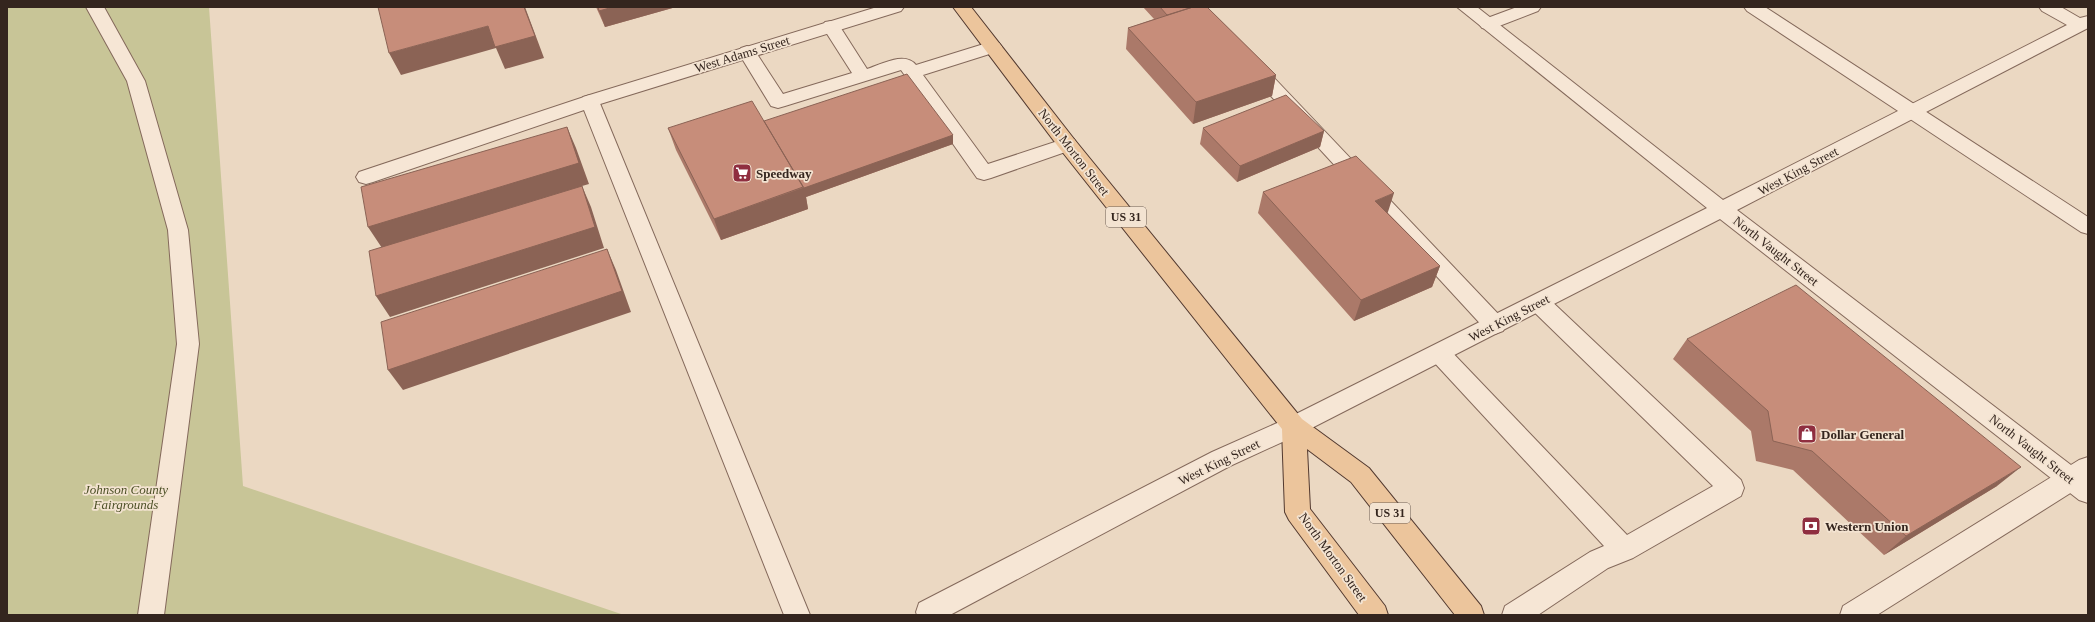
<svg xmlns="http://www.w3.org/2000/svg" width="2095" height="622" font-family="'Times New Roman',serif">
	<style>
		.green { fill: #c8c597 }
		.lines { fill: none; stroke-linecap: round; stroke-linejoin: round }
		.service-casing { stroke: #84695b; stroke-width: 2 }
		.minor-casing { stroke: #84695b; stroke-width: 2 }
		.primary-casing { stroke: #52392f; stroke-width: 2 }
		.service { fill: #f6e6d5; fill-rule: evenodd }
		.minor { fill: #f6e6d5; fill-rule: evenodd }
		.primary { fill: #ecc59c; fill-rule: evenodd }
		.wall { fill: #ab7969 }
		.shaded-wall { fill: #8b6355 }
		.building { fill: #c78d7a; stroke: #8b6355 }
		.labels { text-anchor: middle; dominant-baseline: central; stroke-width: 3.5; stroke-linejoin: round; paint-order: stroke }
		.shield { fill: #f3e3d1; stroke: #6d5e54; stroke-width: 1 }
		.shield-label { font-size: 12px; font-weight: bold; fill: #34251e }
		.street-label { font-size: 13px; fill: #34251e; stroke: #f3e3d1 }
		.poi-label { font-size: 13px; font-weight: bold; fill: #34251e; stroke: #f3e3d1; text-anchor: start }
		.park-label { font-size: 13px; font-style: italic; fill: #4c5026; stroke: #f3e3d1 }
	</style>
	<rect width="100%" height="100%" fill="#ebd8c2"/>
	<path class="green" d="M7,7H209L243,486L624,615H7Z"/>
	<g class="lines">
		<g class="service-casing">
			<path id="service" d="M86,7H104L145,81L188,230L199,344L164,615H138L177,344L168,230L127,81Z
				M1517,7H1541L1538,11L1494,28L1488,29L1482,28L1479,24L1482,20Z
				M1744,7H1765L2088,217V234L2081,232L1747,11Z
				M831,21L837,22L867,69C882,64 905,51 916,65L987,43L993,42L999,43L1002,47L999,51L923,75L988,164L1067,138L1074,139L1077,144L1074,149L991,178L984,180L977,178L901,70L785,106L778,108L771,106L738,52L741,48L747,46L753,48L783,94L852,73L822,26L825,22Z
				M1253,60L1259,62L1503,319L1506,325L1503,331L1495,334L1487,331L1247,70L1244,66L1247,62Z
				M590,95L597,97L599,101L810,615H784L584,110L373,182L366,184L359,182L356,177L359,172Z
				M1539,295L1547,297L1741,480L1744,488L1741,496L1633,558L1608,568L1538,615H1502L1505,606L1590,552L1604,546L1431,359L1428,353L1431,347L1439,344L1447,347L1627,535L1713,486L1531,309L1528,303L1531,297Z
				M2088,457V481L2080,487L1877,615H1840L1843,606L2079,460Z"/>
		</g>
		<g class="minor-casing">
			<path id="minor" d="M877,7H904L901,11L597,105L590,107L583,105L581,101L583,97Z
				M1457,7H1477L1723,200L2067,25L2042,11L2039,7H2061L2080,18L2088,16V28L1737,210L2088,478V503L2079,500L1720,219L1302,433L1230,466L950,615H917L916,612L919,603L1212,452L1286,419L1707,208Z"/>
		</g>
		<g class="primary-casing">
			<path id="primary" d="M953,7H971L1074,139L1302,419L1369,468L1481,606L1484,615H1455L1351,482L1307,449L1310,509L1385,606L1388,615H1359L1289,520L1285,512L1282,429L1060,149Z"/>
		</g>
		<use href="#service" class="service"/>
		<use href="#minor" class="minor"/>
		<use href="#primary" class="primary"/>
	</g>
	<path class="wall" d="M596,7H676L605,27Z
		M1143,7H1207L1276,75L1272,96L1193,124L1126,49L1128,28L1154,19Z
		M764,121L953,135V144L806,197L808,209L721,240L676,150L668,128Z
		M1203,128L1324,131L1320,147L1237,182L1200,144Z
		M1263,192L1388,213L1440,266L1432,287L1354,321L1258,213Z
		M1687,339L1997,486L1884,555L1793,470L1756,461L1751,431L1673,359Z"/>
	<path class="shaded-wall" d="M524,7H525L544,58L505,69L496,48L401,75L389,53L488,26Z
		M613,7H676L605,27L599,11Z
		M1276,75L1272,96L1193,124L1196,102Z
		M567,127L576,148L589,184L582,186L591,207L604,248L390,317L376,296L382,248L368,227Z
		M1324,131L1320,147L1237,182L1240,166Z
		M953,135V144L806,197L808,209L721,240L714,219Z
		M1394,193L1387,215L1375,201Z
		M607,249L616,270L631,312L403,390L388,370Z
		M1440,266L1432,287L1354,321L1361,300Z
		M2021,467L1997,486L1884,555L1906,536Z"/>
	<path class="building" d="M378,7H524L535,36L495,47L488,26L389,53Z
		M598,7H613L599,11Z
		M1160,7H1193L1167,15Z
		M1193,7H1207L1276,75L1196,102L1128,28Z
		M907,74L953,135L804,188L764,121Z
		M1286,95L1324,131L1240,166L1203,128Z
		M752,101L803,187L714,219L668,128Z
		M567,127L579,163L368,227L361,187Z
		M1356,156L1394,193L1375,201L1440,266L1361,300L1263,192Z
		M582,186L595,227L376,296L369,251Z
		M607,249L622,291L388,370L381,322Z
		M1796,285L2021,467L1906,536L1812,451L1773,441L1768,411L1687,339Z"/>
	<defs>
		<g id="supermarket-square" transform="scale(1)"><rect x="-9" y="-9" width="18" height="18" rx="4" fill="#8f2e40" stroke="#f3e3d1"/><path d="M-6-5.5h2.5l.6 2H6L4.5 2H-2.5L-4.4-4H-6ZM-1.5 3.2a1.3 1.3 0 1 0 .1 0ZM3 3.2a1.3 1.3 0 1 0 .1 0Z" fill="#fff"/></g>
		<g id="shop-square" transform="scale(1)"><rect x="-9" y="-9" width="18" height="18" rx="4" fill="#8f2e40" stroke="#f3e3d1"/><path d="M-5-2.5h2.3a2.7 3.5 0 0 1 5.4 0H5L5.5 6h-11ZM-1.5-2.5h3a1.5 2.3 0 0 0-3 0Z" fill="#fff"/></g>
		<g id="bank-square" transform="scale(1)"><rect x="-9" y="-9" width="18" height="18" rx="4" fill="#8f2e40" stroke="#f3e3d1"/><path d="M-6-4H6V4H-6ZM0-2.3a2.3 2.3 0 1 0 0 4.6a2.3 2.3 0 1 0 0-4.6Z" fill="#fff"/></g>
	</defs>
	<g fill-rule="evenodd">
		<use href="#supermarket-square" x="742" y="173"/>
		<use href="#shop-square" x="1807" y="434"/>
		<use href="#bank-square" x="1811" y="526"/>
	</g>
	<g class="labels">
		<g class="shield">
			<rect x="1106" y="207" width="40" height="20" rx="3"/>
			<rect x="1370" y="503" width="40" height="20" rx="3"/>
		</g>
		<g class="shield-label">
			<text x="1126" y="217">US 31</text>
			<text x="1390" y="513">US 31</text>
		</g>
		<g class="street-label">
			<text transform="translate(742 54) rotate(-17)">West Adams Street</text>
			<text transform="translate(1074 152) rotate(52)">North Morton Street</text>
			<text transform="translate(1798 171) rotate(-28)">West King Street</text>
			<text transform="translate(1776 251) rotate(38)">North Vaught Street</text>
			<text transform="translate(1509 318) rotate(-27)">West King Street</text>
			<text transform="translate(2032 449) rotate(38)">North Vaught Street</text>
			<text transform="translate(1219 462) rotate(-26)">West King Street</text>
			<text transform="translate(1333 557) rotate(54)">North Morton Street</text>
		</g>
		<g class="poi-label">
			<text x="756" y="173">Speedway</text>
			<text x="1821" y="434">Dollar General</text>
			<text x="1825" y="526">Western Union</text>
		</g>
		<g class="park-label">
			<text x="126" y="489">Johnson County<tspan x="126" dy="15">Fairgrounds</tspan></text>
		</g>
	</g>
	<rect width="2095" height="622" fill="none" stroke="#34251e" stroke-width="16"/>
</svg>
